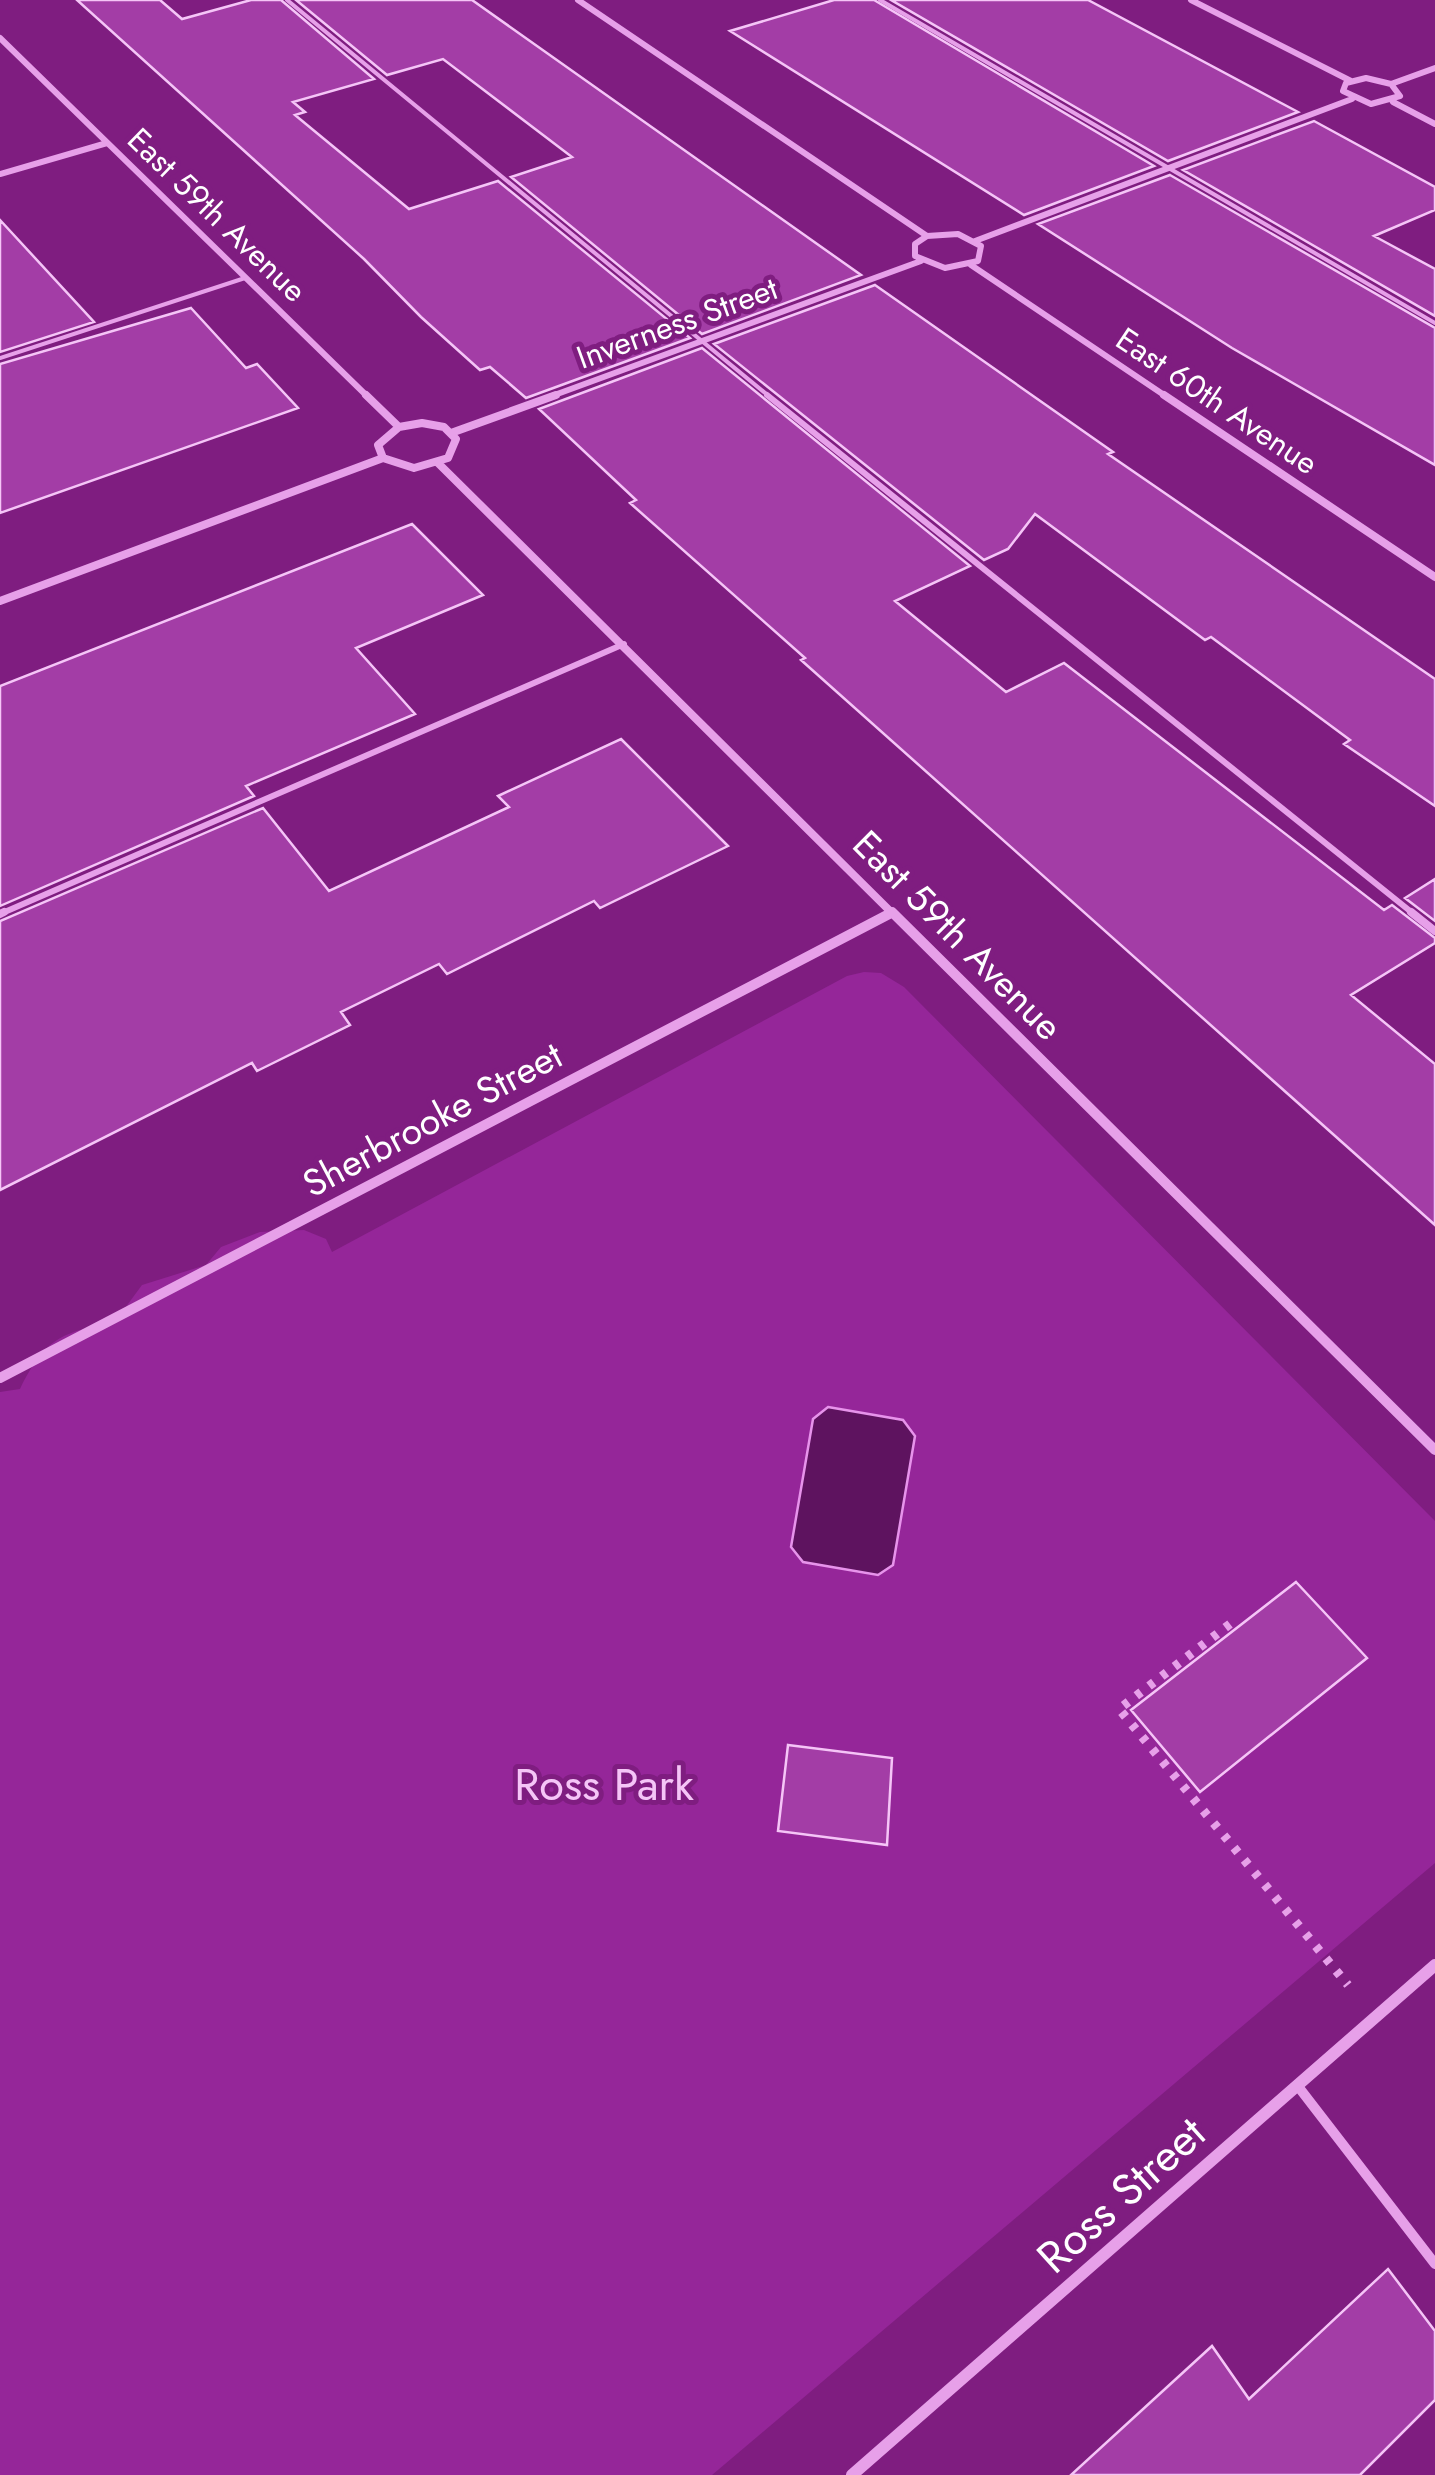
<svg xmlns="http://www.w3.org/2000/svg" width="1435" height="2475" font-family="Jost,sans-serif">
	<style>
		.green { fill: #952699 }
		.water { fill: #5e135f; stroke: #e793eb; stroke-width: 2.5 }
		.building { fill: #a33da6; stroke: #f5c5f7; stroke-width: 2.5 }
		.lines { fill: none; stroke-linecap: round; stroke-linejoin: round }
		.path { stroke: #e7a0e9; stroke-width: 9; stroke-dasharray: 6 10; stroke-linecap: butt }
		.lane-far3 { stroke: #e7a0e9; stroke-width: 4 }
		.lane-far2 { stroke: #e7a0e9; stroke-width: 6 }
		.lane-far1 { stroke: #e7a0e9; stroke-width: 8 }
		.lane { stroke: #e7a0e9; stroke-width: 10 }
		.street-far3 { stroke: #e7a0e9; stroke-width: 6 }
		.street-far2 { stroke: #e7a0e9; stroke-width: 8 }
		.street-far1 { stroke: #e7a0e9; stroke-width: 10 }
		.street { stroke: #e7a0e9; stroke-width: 12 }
		.labels { text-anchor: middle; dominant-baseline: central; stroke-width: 10; stroke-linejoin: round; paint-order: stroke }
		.far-street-label { font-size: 32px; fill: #fff; stroke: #7f1d80 }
		.street-label { font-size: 38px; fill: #fff; stroke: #7f1d80 }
		.near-park-label { font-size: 45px; fill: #f5c5f7; stroke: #7f1d80 }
		.near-street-label { font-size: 45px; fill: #fff; stroke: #7f1d80 }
	</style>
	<rect width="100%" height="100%" fill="#7f1d80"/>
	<path class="green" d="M864,972L881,973L904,987L1435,1521V1863L712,2475H0V1392L20,1389C45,1339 60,1332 114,1323L142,1285L206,1265L221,1247L260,1232L304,1230L326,1239L332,1252L847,976Z"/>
	<path class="water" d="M828,1407L903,1420L915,1436L893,1565L878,1575L803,1562L791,1547L813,1419Z"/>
	<path class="building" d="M77,0H160L182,19L251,0H281L374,79L293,102L305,112L295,115L409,209L498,181L690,338L526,398L490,367L480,370L421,317L364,259Z
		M296,0H472L861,275L702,334L511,177L572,157L443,59L387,75Z
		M834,0H874L1154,166L1024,215L730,31Z
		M891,0H1088L1298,112L1168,161Z
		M1314,121L1435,187V210L1374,236L1435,269V316L1183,170Z
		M1170,175L1435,328V465L1232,348L1038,224Z
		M0,220L94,322L0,352Z
		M875,285L1113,452L1108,454L1435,679V806L1344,744L1350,740L1211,637L1205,640L1035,514L1008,549L984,560L714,344Z
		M191,308L246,368L257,364L298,408L0,513V364Z
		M702,348L970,566L895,601L1006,692L1064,663L1384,910L1392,905L1435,938V943L1351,995L1435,1064V1225L801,660L805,658L630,503L636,500L539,409Z
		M412,524L483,595L356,648L415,714L246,786L254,796L0,906V686Z
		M621,739L728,846L600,908L594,901L447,974L439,964L341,1012L350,1025L257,1071L252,1063L0,1190V921L263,808L329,891L509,807L498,796Z
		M1435,879V921L1405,898Z
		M1296,1582L1367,1658L1200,1792L1131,1710Z
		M788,1745L892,1758L887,1845L778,1831Z
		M1388,2269L1435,2331V2400L1360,2475H1071L1212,2346L1249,2399Z"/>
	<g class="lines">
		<path class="path" d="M1230,1624L1119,1709L1348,1985"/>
		<path class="lane-far3" d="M287,0L770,397
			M880,0L1435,323
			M0,358L245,278"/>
		<path class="lane-far2" d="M767,395L1415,915
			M0,914L624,644"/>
		<path class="lane-far1" d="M1411,912L1435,931
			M0,914L4,912"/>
		<path class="lane" d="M1297,2085L1435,2264"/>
		<path class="street-far3" d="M578,0L927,236
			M1191,0L1351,81
			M0,38L368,397
			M1366,78L1391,84L1400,96L1371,104L1343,91L1346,83Z
			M1391,84L1435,68
			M1393,102L1435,124
			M0,174L107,143
			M958,234L981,246L978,261L945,268L915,256V244L927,236Z
			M975,241L1352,99
			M971,265L1167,397
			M549,397L921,261"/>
		<path class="street-far2" d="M366,395L399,427
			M1164,395L1435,577
			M422,423L444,427L456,439L448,458L414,468L383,458L378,445L399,427Z
			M451,433L556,395
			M438,463L894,915
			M0,601L383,458"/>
		<path class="street-far1" d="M892,912L1435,1450
			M0,1378L891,913"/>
		<path class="street" d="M852,2475L1435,1965"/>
	</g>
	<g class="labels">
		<g class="far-street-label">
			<text transform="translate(217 215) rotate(44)">East 59th Avenue</text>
			<text transform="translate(677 323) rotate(-20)">Inverness Street</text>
			<text transform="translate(1217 401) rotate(34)">East 60th Avenue</text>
		</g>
		<g class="street-label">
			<text transform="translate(958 935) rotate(45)">East 59th Avenue</text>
			<text transform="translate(432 1119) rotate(-28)">Sherbrooke Street</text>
		</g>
		<g class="near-park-label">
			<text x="604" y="1784">Ross Park</text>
		</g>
		<g class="near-street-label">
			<text transform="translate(1121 2195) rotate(-42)">Ross Street</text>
		</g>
	</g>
</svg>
